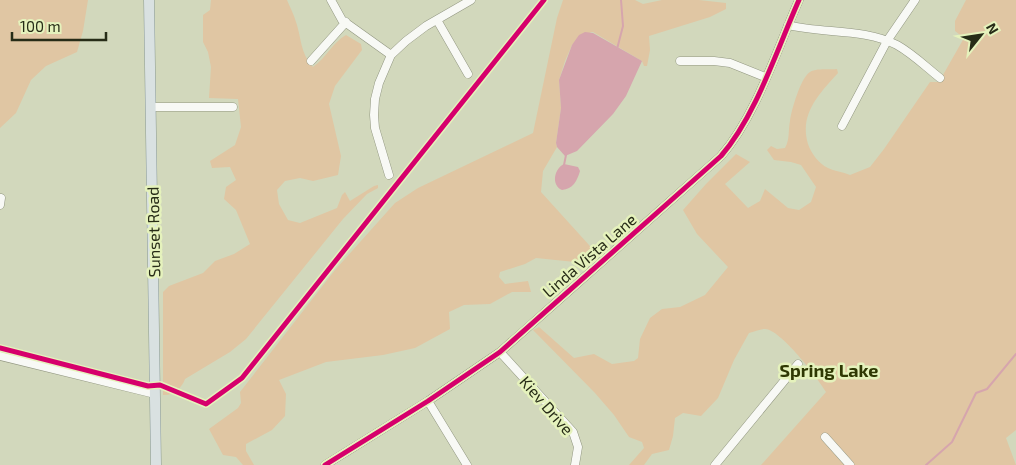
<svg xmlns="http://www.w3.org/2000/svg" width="1016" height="465" font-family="'Exo 2',sans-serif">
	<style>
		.green { fill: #e0c6a3 }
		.water { fill: #d6a5ad }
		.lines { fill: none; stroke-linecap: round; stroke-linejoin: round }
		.stream { stroke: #d6a5ad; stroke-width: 2 }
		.minor-casing { stroke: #919680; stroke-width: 9 }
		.major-casing { stroke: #899993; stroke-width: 11 }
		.minor { stroke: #f8f9f5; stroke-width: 8 }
		.major { stroke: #d9e1e1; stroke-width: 10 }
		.cycleway-casing { stroke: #e5f2bc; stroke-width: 8 }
		.cycleway { stroke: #d6006c; stroke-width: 5 }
		.labels { text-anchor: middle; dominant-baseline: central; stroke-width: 5; stroke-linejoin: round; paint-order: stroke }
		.street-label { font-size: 16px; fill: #272c17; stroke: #e5f2bc }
		.neighbourhood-label { font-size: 18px; font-weight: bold; fill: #2f3803; stroke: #e5f2bc }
	</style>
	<rect width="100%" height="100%" fill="#d2d8bc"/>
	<path class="green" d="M0,0H88L83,31L77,52L46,66L31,80L16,113L0,128Z
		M211,0H287C290,7 294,15 296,22C302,40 300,52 313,67C326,58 333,42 346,35L361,44L362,50L335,86L329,104L341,156L338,175L313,181L300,178L285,181L277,190L279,204L288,220L300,223L337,208L342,195L345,192L350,201L374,186L378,185V188L367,194L343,219L246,339L230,352L185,379C182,388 173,396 163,395V292L169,286L203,273L215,261L234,254L250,244L236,210L224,199L226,187L236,180L230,167L212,168L210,161L235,145L241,127L238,99L209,98L211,67L208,52L203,42V15L210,10Z
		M563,0H635L643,4L662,0H699L726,3V9L710,17L649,36L650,50L647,66H644L642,61L593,32H591L572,45L565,61L559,80L561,108L556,143L557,147L543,171L541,192L589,245L594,251L593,260L575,262L536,258L525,264L500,272L499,277L505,284L528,281L531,292H512L490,304L464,305L449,312L450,329L415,348L383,355L326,362L279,380L286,394L285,416L272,430L246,444V451L254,465H243L236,457L223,455L209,429L238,408L241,403L240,392L335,270L395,203L418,188L533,133L557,18Z
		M966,0H1016V430L1006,438L1016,465H761L826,392C818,378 780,329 765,329C760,329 754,332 749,333L734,360L718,398L701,416L683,413L675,418L673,436L669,450L652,454L644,465H629L644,448L642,442L629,437L614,415L595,393L533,330L539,327L574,358L594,354L612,364L634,361L638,358L640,339L650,318L662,309L680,307L705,295L728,267L697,234L683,210L706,184L736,154L750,162L725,184L748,208L760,201L765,189L788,208L799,210L811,202L816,187L801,165L791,162L774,160L767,150L771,146L777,149L785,148C790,139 788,131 790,121C791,111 801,77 810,72C816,68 829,70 837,69L838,73C819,94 799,114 808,144C811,153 819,164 828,168C834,171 843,172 850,175L870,167L884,149L930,82H939L964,38L955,31V21Z"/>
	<path class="water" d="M585,32L593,33L642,61L626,96L613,114L577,151L565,156L557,147L556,143L561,108L559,80L572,45L579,35Z
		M564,164L578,167L580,171C577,181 573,189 562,190C551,185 554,169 564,164Z"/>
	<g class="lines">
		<path class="stream" d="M617,49L623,26L621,0
			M564,165L566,155
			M926,465L952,442L976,393L987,389L1016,354"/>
		<g class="minor-casing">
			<path id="minor" d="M331,0L342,20L391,55
				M437,20L468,74
				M788,25C823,34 864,28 897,45C913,54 926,67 940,78
				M311,61L346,22
				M680,61H714L730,63L765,77
				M151,107H233
				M842,126L887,41L915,0
				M389,175L375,128L374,115L375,99L379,83L391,55L406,41L426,26L471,0
				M0,205L1,198
				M500,352L573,432L578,447L575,465
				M0,356L155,394
				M428,401L467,465
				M825,437L850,465
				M325,465L428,401L500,352L721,156C756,116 777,49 799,0
				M715,465L798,364"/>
		</g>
		<g class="major-casing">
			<path id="major" d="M149,0L156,465"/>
		</g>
		<use href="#minor" class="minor"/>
		<use href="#major" class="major"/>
		<g class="cycleway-casing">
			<path id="cycleway" d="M0,348L148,386L160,385L206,404L242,378L544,0
				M325,465L428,401L500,352L721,156C756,116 777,49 799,0"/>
		</g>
		<use href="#cycleway" class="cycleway"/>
	</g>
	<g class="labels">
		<g class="street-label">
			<text transform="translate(153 232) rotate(-91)">Sunset Road</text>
			<text transform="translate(589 255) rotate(-41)">Linda Vista Lane</text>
			<text transform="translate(547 405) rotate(49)">Kiev Drive</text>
		</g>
		<g class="neighbourhood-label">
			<text x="829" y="370">Spring Lake</text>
		</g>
	</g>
	<g transform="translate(981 35) rotate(60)" stroke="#e5f2bc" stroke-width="4" paint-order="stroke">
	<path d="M0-4L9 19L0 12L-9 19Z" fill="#272c17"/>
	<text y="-8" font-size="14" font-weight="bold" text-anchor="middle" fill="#272c17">N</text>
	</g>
	<path d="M12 32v8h94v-8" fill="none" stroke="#272c17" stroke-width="2.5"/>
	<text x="20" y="32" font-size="15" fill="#272c17" stroke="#e5f2bc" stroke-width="4" paint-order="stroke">100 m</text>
</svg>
